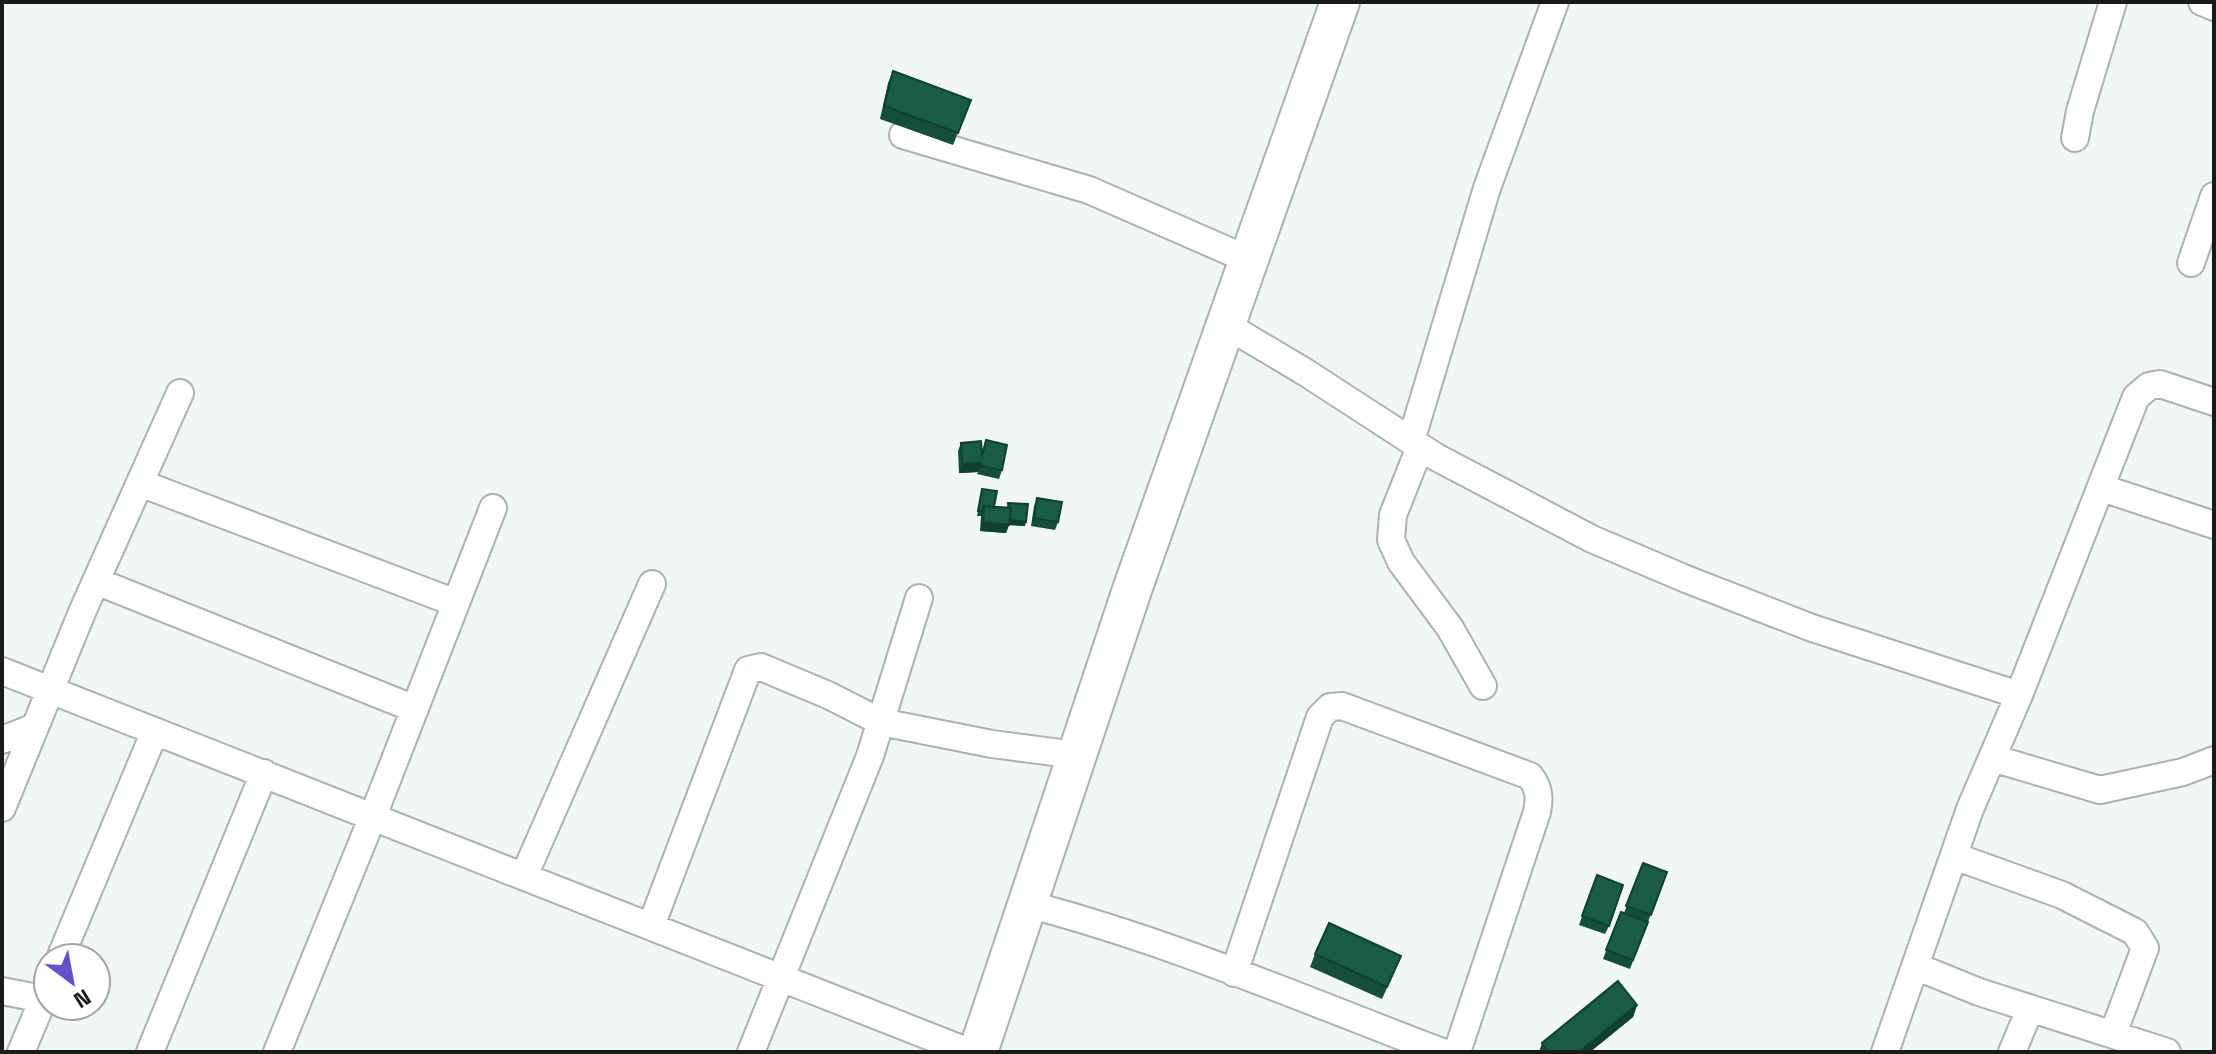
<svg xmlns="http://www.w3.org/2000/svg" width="2216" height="1054" font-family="'Space Grotesk',sans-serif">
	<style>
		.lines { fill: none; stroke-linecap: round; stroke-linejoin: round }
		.minor-casing { stroke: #acb2af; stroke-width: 30 }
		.highway-casing { stroke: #acb2af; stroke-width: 42 }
		.minor { stroke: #fff; stroke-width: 26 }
		.highway { stroke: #fff; stroke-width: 38 }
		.wall { fill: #154f3a }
		.shaded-wall { fill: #11402f }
		.building { fill: #185c43; stroke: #11402f; stroke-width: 2 }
	</style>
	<rect width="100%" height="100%" fill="#f1f7f4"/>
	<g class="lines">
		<g class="minor-casing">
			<path id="minor" d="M2202,2L2214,7
				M903,135L1089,190L1249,260
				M2075,138L2080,111L2113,2
				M2191,263L2214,196
				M1226,325L1305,372L1436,457L1592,539L1686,579L1812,628L2019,695
				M1411,441L1487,188L1555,2
				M1420,447L1393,515L1391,540L1401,562L1450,628L1483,686
				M140,483L456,603
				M2102,488L2214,525
				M96,581L415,709
				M2,671L969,1052
				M2,740L35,727
				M1992,758L2100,790L2183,772L2214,760
				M2,808L83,610L180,393
				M1954,856L2062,895L2135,932L2145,948L2113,1034
				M524,876L652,584
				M1027,904C1169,941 1305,1000 1442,1052
				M651,926L748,670L761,667L828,695L881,722L992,744L1076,755
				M60,958L155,731
				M1915,966L1979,992L2167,1052
				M1234,973L1320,717L1330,707L1342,706L1530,776C1539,788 1540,797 1537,812L1457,1052
				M2,991L43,999
				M21,1052L48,988
				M150,1052L264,773
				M277,1052L373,816L493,508
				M751,1052L870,756L919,598
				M1885,1052L1970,809L2019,695L2136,397L2149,386L2160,384L2214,402
				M2012,1052L2030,1009"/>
		</g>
		<g class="highway-casing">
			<path id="highway" d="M978,1052L1133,587L1340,2"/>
		</g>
		<use href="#minor" class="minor"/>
		<use href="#highway" class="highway"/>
	</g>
	<path class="wall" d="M893,71L971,100L953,145L880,119L888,83Z
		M986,440L1002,470L999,479L977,474L978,472L959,473L958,451L961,443L982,452Z
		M982,489L994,507L1007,508L1008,503L1025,526L1009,525L1006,533L980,531L981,516H977Z
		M1037,498L1058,522L1055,530L1031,526L1034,506Z
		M1643,863L1667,872L1630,969L1603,959L1621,912L1624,913Z
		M1597,875L1609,926L1605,934L1579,925Z
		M1315,954L1396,968L1382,999L1310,967Z
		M1637,1005L1633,1017L1590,1052H1539L1542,1043Z"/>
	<path class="shaded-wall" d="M981,463L978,472L959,473L962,464Z
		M1009,520L1026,522L1025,526L1009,525L1006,533L980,531L983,522Z
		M1637,1005L1633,1017L1590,1052H1579Z"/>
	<path class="building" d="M893,71L971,100L958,133L884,106Z
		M986,440L1007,445L1002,470L981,466V463L962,464L961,443L981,441L982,456Z
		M982,489L997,491L994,507L984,506L982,511H978Z
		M1037,498L1062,502L1058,522L1034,518Z
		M1008,503L1028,504L1026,522L1010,520L1011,508H1009Z
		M984,506L1011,508L1009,525L983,522Z
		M1643,863L1667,872L1651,915L1626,906Z
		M1597,875L1623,885L1609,926L1582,916Z
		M1621,912L1648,922L1633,960L1606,950Z
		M1329,923L1401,956L1387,987L1315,954Z
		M1618,981L1637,1005L1579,1052H1549L1542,1043Z"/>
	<rect width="2216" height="1054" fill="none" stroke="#191b1a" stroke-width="8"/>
	<g transform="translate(72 982) rotate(148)"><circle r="38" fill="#ffffff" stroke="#a3a4a3" stroke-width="2"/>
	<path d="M0-6L14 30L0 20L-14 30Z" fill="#6451ca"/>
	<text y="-12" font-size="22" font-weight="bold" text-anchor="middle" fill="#191b1a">N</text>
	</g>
</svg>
